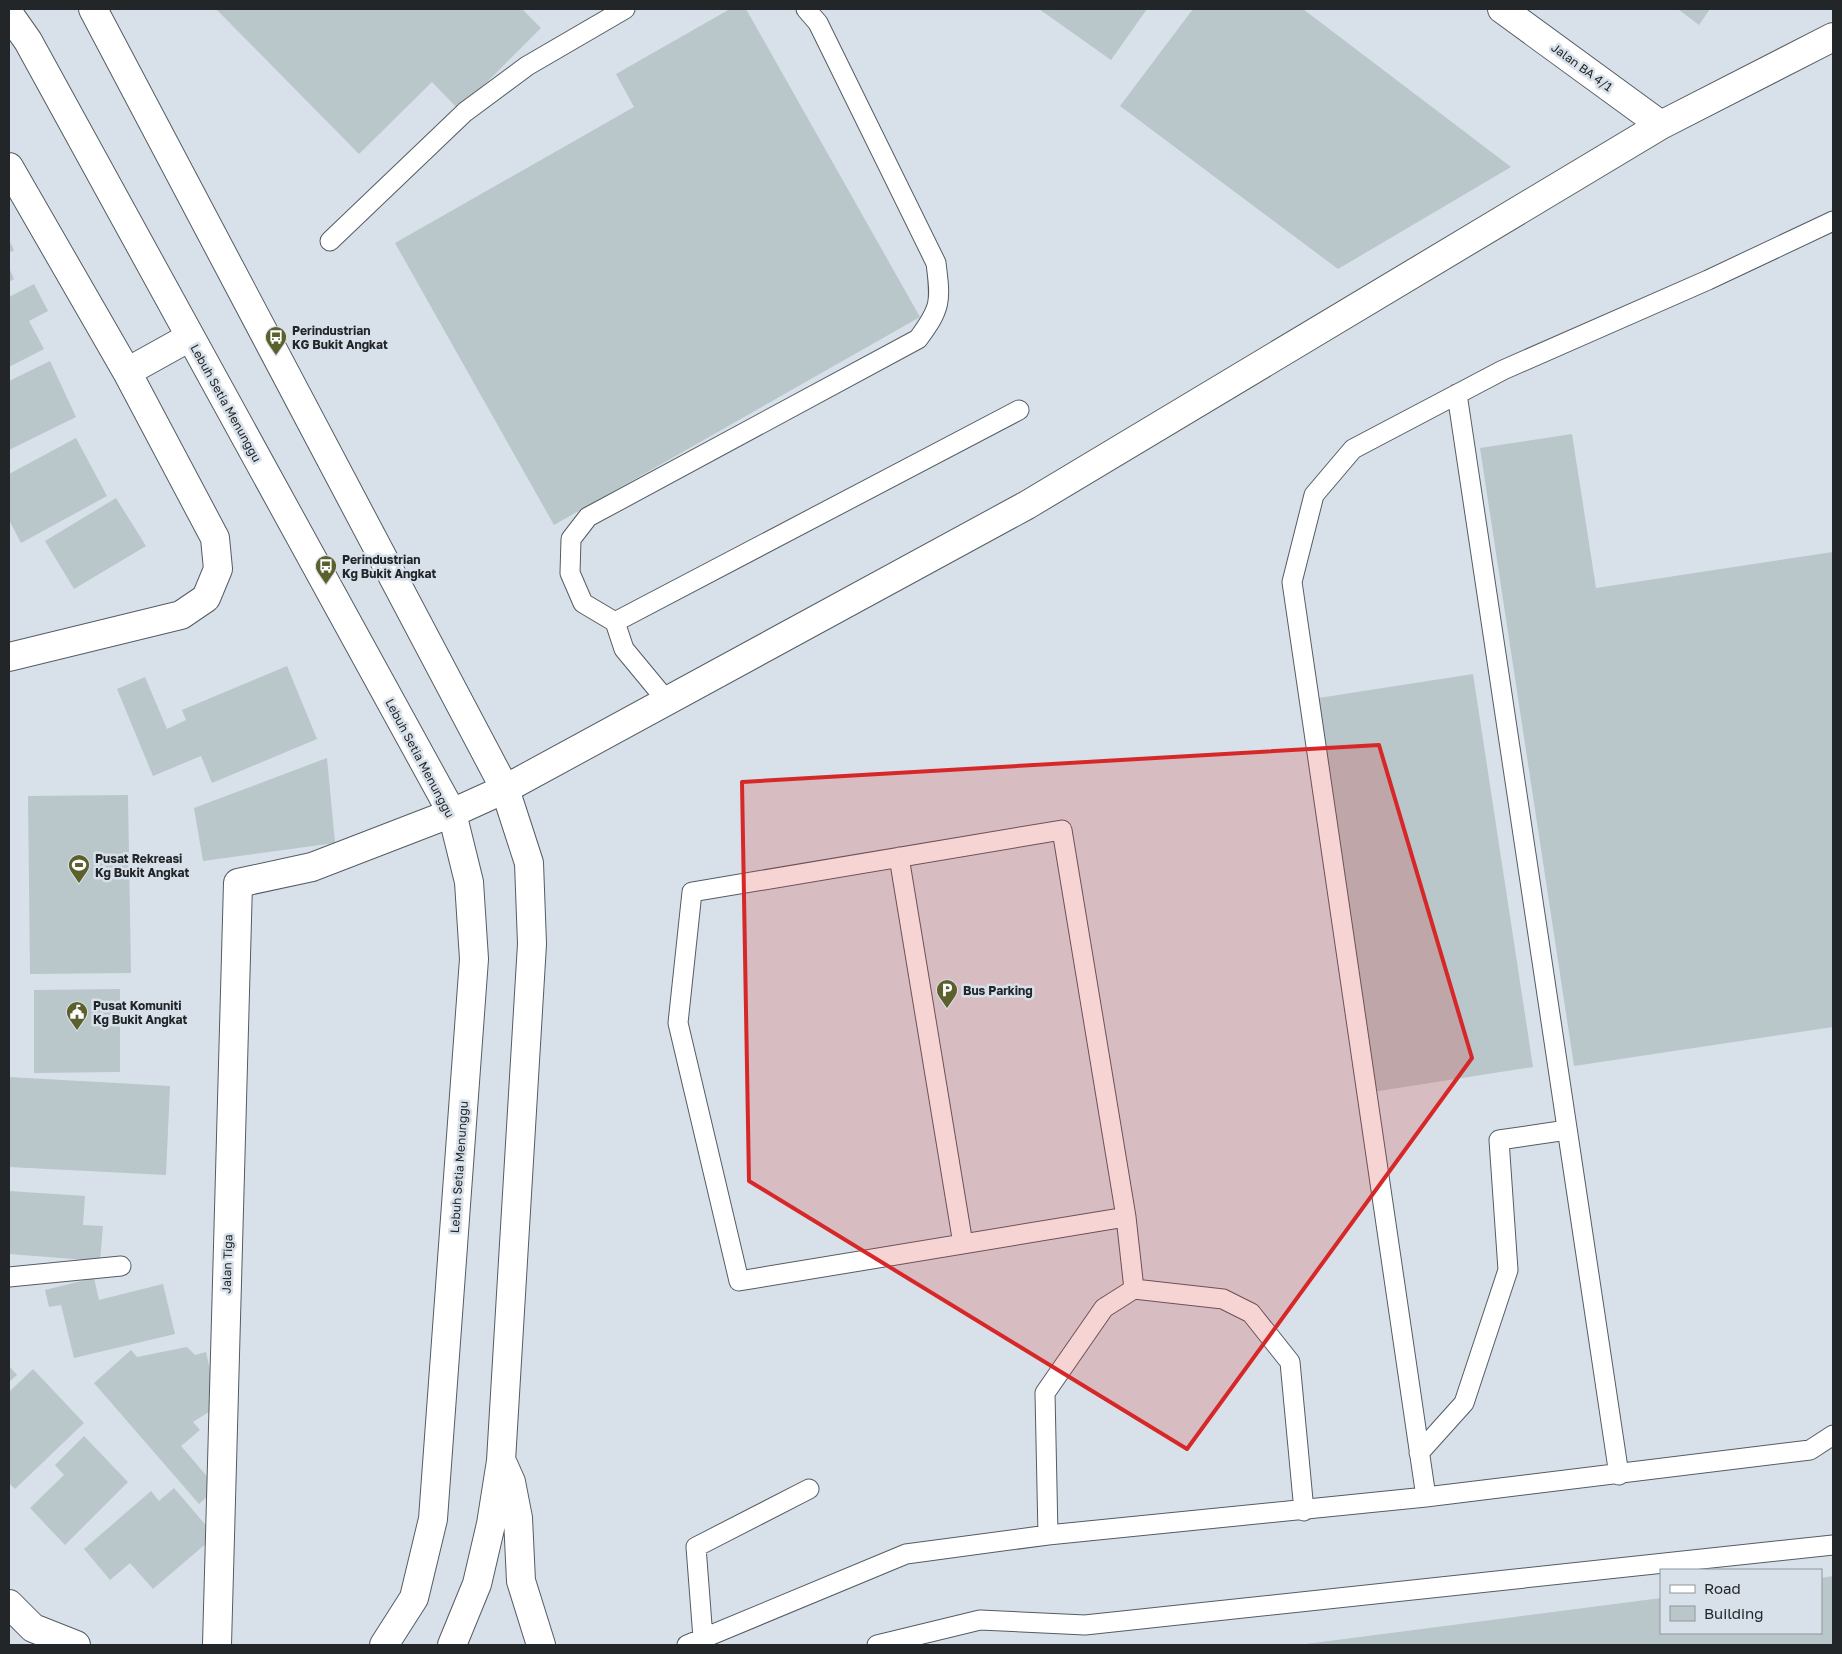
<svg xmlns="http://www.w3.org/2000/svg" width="1842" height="1654" font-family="'Golos Text',sans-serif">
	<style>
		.building { fill: #b9c6ca }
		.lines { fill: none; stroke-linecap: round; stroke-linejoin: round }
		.service-casing { stroke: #545c63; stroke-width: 21 }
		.minor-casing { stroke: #545c63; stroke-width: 30 }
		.tertiary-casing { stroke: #545c63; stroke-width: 30 }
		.service { stroke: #fff; stroke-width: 19 }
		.minor { stroke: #fff; stroke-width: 28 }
		.tertiary { stroke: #fff; stroke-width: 28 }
		.marked { fill: #d62828; fill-opacity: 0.2; stroke: #d62828; stroke-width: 4; stroke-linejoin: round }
		.labels { text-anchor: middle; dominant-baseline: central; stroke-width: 5; stroke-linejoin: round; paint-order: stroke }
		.street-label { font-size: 12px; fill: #222629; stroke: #d8e1e9 }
		.poi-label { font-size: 12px; font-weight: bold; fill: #222629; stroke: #d8e1e9; text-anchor: start }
	</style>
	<rect width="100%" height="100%" fill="#d8e1e9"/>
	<path class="building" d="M216,9H522L541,28L459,110L432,82L359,154Z
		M730,9H746L920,317L554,525L395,243L634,107L616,74Z
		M1039,9H1147L1111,60Z
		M1193,9H1303L1511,167L1338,269L1120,106Z
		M1678,9H1710L1699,25Z
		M9,240L14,250L9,253Z
		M9,268L14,279L9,282Z
		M34,284L48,311L29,321L44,349L9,367V297Z
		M50,361L76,417L9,450V381Z
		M1572,434L1596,588L1833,552V1027L1574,1066L1480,448Z
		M76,438L107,496L21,543L9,520V474Z
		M116,498L146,546L74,589L45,541Z
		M287,666L317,739L212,783L201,756L153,776L117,689L145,677L167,729L186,720L182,710Z
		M1473,674L1533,1067L1372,1092L1312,699Z
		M327,758L335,843L203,861L194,808Z
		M128,795L131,973L30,974L28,796Z
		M120,989V1072L34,1073V990Z
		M9,1077L170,1086L166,1175L9,1167Z
		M9,1191L85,1196L83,1225L103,1226L100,1261L9,1254Z
		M94,1278L99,1300L163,1284L175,1334L74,1358L61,1305L49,1307L45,1290Z
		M187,1347L195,1355L206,1352L218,1406L193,1422L200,1430L181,1446L217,1488L199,1504L94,1383L131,1350L137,1357Z
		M9,1366L17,1375L9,1382Z
		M33,1369L84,1423L15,1489L9,1483V1392Z
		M84,1436L128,1482L65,1545L30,1508L64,1475L55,1465Z
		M174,1488L215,1536L153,1589L130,1563L110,1580L84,1549L151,1491L159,1501Z
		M1833,1576V1645H1298L1661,1598V1633H1821V1578Z"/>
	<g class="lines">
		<g class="service-casing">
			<path id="service" d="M330,241L465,112L527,66L625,9
				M1457,394L1619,1475
				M615,622L583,603L570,573L571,539L588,517L918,339C941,308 941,302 936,263L818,23L806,9
				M667,701L624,649L615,622L1019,410
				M899,857L963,1244
				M1126,1217L739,1281L678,1023L692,892L1062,830L1126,1217L1134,1289L1223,1299L1251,1313L1290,1362L1304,1511
				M9,1277L121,1266
				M1419,1453L1464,1403L1508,1270L1499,1140L1567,1130
				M1426,1497L1292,582L1314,495L1353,449L1503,370L1708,280L1833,221
				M1048,1535L1045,1393L1104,1308L1134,1289
				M703,1638L696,1547L809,1489
				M687,1645L906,1554L1048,1535L1426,1497L1810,1450L1833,1435
				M877,1645L980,1620L1085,1625L1833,1545"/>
		</g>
		<g class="minor-casing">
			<path id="minor" d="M1502,9L1661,125
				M9,167L127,372L215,538L218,569L206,598L181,615L9,657
				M127,372L190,337
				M9,1604L33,1628L76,1645
				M217,1645L238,883L312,867L452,813L505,789L1027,505L1661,125L1833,37"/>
		</g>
		<g class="tertiary-casing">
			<path id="tertiary" d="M93,9L505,789L529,863L532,944L501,1461L491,1524L477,1584L452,1645
				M9,14L28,41L452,813L469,882L474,959L433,1519L414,1598L384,1645
				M503,1464L511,1482L518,1518L521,1581L541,1645"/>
		</g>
		<use href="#service" class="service"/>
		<use href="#minor" class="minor"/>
		<use href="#tertiary" class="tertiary"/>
	</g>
	<path class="marked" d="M1379,745L1472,1058L1187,1449L749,1181L742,782Z"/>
	<defs>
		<g id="bus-pin" transform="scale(1.125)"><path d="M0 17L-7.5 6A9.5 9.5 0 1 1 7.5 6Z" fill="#5c602d" stroke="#d8e1e9"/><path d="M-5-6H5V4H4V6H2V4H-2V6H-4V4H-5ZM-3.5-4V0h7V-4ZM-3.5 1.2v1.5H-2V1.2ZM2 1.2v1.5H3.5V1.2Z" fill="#fff"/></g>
		<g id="stadium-pin" transform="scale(1.125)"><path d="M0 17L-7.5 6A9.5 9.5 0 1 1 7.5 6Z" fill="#5c602d" stroke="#d8e1e9"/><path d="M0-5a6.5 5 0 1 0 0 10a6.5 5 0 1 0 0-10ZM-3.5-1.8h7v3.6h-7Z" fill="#fff"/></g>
		<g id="parking-pin" transform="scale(1.125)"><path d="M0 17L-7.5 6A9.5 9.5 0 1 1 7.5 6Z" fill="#5c602d" stroke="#d8e1e9"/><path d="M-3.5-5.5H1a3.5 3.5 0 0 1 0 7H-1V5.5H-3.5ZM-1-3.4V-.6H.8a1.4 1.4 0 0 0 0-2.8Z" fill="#fff"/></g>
		<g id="civic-pin" transform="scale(1.125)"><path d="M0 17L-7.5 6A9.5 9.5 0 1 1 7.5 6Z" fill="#5c602d" stroke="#d8e1e9"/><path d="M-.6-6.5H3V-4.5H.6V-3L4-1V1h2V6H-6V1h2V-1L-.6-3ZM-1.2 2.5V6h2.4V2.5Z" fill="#fff"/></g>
	</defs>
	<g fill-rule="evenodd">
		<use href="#bus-pin" x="276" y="337"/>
		<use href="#bus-pin" x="326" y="566"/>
		<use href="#stadium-pin" x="79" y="865"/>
		<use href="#parking-pin" x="947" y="990"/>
		<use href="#civic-pin" x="77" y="1012"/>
	</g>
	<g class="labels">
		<g class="street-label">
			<text transform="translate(1582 67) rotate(36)">Jalan BA 4/1</text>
			<text transform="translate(226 403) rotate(61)">Lebuh Setia Menunggu</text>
			<text transform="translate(420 758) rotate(62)">Lebuh Setia Menunggu</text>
			<text transform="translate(459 1167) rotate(-86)">Lebuh Setia Menunggu</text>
			<text transform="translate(227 1264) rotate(-88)">Jalan Tiga</text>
		</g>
		<g class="poi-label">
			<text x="292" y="330">Perindustrian<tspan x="292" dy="14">KG Bukit Angkat</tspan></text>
			<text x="342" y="559">Perindustrian<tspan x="342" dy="14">Kg Bukit Angkat</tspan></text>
			<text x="95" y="858">Pusat Rekreasi<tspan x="95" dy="14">Kg Bukit Angkat</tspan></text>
			<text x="963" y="990">Bus Parking</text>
			<text x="93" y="1005">Pusat Komuniti<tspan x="93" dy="14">Kg Bukit Angkat</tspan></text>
		</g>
	</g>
	<rect width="1842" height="1654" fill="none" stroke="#222629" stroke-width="20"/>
	<rect x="1660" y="1569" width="162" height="65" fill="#d8e1e9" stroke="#8f969c"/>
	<rect x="1670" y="1585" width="25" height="8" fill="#ffffff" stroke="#8f969c"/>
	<text x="1704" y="1594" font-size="15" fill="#222629">Road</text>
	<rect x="1670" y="1606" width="25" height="15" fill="#b9c6ca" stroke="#8f969c"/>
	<text x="1704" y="1619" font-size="15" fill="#222629">Building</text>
</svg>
